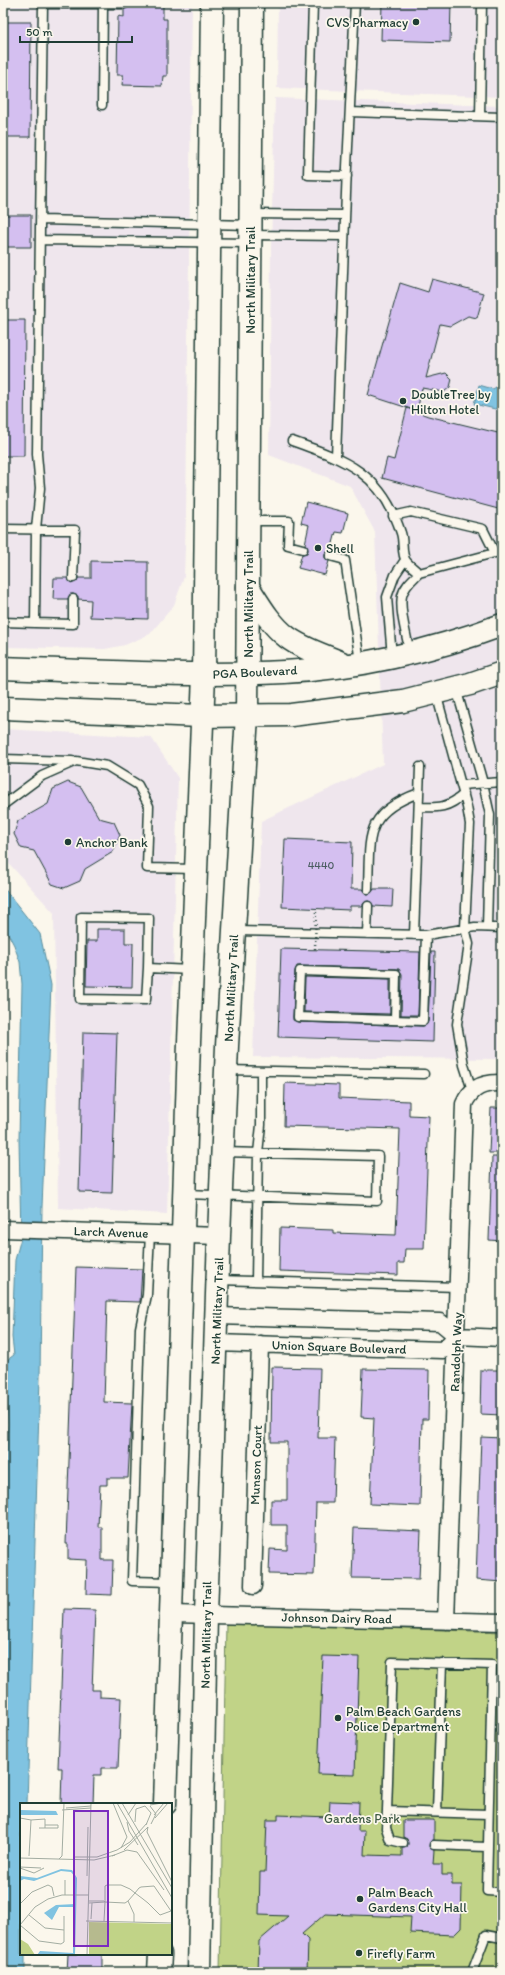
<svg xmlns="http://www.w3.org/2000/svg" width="505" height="1975" font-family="Itim,sans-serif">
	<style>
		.built { fill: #efe6ed }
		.green { fill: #c1d387; stroke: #70885e }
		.water { fill: #80c3e1; stroke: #598d9c }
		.building { fill: #d4bff0; stroke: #1f3d34 }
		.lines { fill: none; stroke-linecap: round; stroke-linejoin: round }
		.lane-casing { stroke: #1f3d34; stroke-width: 11 }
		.street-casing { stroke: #1f3d34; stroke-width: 19 }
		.secondary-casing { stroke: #1f3d34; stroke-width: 25 }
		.primary-casing { stroke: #1f3d34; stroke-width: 25 }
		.lane { stroke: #fbf7ec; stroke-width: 8 }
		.street { stroke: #fbf7ec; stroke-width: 16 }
		.secondary { stroke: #fbf7ec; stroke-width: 22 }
		.primary { stroke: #fbf7ec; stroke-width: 22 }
		.path-bridge { stroke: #1f3d34; stroke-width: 2.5; stroke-dasharray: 1 3; stroke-linecap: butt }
		.poi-dot { fill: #1f3d34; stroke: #fbf7ec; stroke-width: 1.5 }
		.labels { text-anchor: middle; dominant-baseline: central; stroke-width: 3.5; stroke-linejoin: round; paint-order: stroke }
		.number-label { font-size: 11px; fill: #4c5e63 }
		.poi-label { font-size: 13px; fill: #1f3d34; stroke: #fbf7ec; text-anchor: start }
		.street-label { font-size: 13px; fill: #1f3d34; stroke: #fbf7ec }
		.park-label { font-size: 13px; fill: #3f5b45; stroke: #fbf7ec }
		.inset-road { fill: none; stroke: #a3ada2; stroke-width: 1 }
		.view { fill: #7b2cbf; fill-opacity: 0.15; stroke: #7b2cbf; stroke-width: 2 }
		.inset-edge { fill: none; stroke: #1f3d34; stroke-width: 2 }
	</style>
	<rect width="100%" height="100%" fill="#fbf7ec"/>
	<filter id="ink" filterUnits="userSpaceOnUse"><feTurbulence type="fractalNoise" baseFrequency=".025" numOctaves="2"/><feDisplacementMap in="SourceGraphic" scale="8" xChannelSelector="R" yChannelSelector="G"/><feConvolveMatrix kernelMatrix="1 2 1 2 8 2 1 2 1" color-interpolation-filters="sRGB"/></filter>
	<g filter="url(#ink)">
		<path class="built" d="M3,3H192L186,517L184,577L174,605L150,634L125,645L105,649L3,647Z
			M278,3H502V97L277,88Z
			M275,98L502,106V1059L253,1057L261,821L383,764L375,532L350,486L269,455L271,249Z
			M3,729L151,737L178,778L167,1214L58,1208L54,913L3,857Z"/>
		<path class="green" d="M226,1623L502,1632V1972H220Z"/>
		<path class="water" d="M502,383V405L495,409L474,404L479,385L493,389Z
			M3,887L40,934L51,985L42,1207L40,1377L27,1804H21V1954H25V1972H3V1511L8,1424L7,1399L3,1398V1363L14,1355L12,1337L15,1260L21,1238L19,1140L22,984L20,962L14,945L3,924Z"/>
		<path class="building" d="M129,3H163V19H167V76H163L162,86L122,85L123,75H117L118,16L124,17V9L129,7Z
			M382,3H451L450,42L381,40Z
			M3,22H31L30,137H3Z
			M3,215H31V247H3Z
			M432,279L484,293L477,318L468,316L450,326L440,324L426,378L446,373L452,379L450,387L444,392L422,388L417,411L368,395L400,283L428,292Z
			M3,320H25L24,456H3Z
			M407,408L428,416L502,434V510L382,478L387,458L394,460Z
			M306,502L348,513L343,533L336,532L331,551L325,554V558L329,561L325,575L298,568L302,554L307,553L308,550L305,544L309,525L301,523Z
			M91,561L148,562V619L90,617L91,600L78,599V596L73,594H70L68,599H53L54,578H68L70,582L73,583L77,581L78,578H91Z
			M68,782L81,787L99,818L114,822L120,835L113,852L85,869L80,881L64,888L52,884L34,851L21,848L14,834L18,821L48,804L53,789Z
			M285,839L352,842L351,889H362L365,893L368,894L372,892L374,889H393L392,907L373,906L371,902L368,901L364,903L362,906H350V910L282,907Z
			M97,929H125V943H133L132,987L86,986L87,941H97Z
			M281,949L420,952L418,1015H401L402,974L399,969L300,966H297L295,971L293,1017V1020L298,1022L423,1026L427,1024L428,1021L431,952H435L433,1042L278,1037Z
			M305,977L390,979V1014L304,1012Z
			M83,1032L117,1033L112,1193L79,1192Z
			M285,1083L339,1085V1098L409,1101V1115L429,1116L424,1249H405L404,1263H398V1275L279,1271L280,1228L333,1230V1233L396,1235L400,1129L284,1126Z
			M491,1108H502V1153H489Z
			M492,1157H502V1241L489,1240Z
			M76,1267L142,1269L140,1302L107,1301L104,1402L132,1403L128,1478H107V1485H100L98,1527H102V1560H113L112,1595L86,1594L87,1560L68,1559V1544H66Z
			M272,1367L320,1368L318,1438H335L333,1503H316L314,1575L269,1574L270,1549L287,1550V1525H271V1500H287V1442H271Z
			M363,1369L429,1370L428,1419H422L420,1506L370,1504L374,1418L361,1417Z
			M481,1370H502V1415L480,1414Z
			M481,1437L502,1438V1582L476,1580Z
			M354,1528L421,1531L419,1579L352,1578Z
			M64,1609L95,1610L92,1690H100V1697L121,1698L118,1768H101V1775H94L93,1804H61L62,1768H58Z
			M323,1656L359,1657L355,1775L318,1774Z
			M330,1801L359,1802L358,1831H365L364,1855L402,1856V1848L407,1847L408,1844L407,1839L403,1837V1820H434V1840L430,1842L429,1847L434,1850L433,1864H442V1875H452V1885H462L461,1928L454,1935L410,1933L411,1917L325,1914L302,1934L308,1940L307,1972H258L259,1941L288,1916L259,1915L260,1872H265L267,1820H278V1815L329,1817Z
			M68,1954H102V1972H67Z"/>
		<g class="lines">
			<g class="lane-casing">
				<path id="lane" d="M313,3L308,175L347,176
					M43,4H124
					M102,105L103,4
					M350,112L502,117
					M480,116L482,3
					M252,214L345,215
					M41,220L250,225
					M251,235L344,236
					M41,240L250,243
					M292,441C346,460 382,473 401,533C404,541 401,554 406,561C409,565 415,569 419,573
					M336,457L347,167L355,3
					M393,516L411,512L483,529L495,553
					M249,521H289L288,545L303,549
					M3,529L75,530L73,578
					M330,556L345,560L360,662
					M3,622L35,623L36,529L40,488L37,454L43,3
					M35,623L73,624V599
					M410,653C407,637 399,611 402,596C404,586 413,579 419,573L502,551
					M392,657L387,597L395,575L405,560
					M456,688L483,783L490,815L487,927
					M436,693L467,807L470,824L465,928L469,944L457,1024L464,1065L472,1090
					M3,759L72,761
					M461,785L502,782
					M3,805L42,776L76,761L107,766L138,785L149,806L147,868L195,869
					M419,807C439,808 448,808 464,794
					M368,889C370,837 363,813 419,793
					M236,931L426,935L475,927L502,928
					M367,934L368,906
					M414,935L420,767
					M148,968L146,1000L80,999L81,917L149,918L148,968L191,970
					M395,1020L396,974L300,971L298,1017L423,1021L426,935
					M227,1070L424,1074
					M186,1194L377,1201L378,1156L223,1152
					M150,1233L147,1295L140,1328L132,1581L172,1582
					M218,1280L458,1287
					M256,1281L258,1153L261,1125V1071
					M387,1811L386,1828L390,1840L403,1843
					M437,1812L442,1663
					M488,1814L387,1811L392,1662L492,1665L487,1891L502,1892
					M434,1845L487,1847
					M472,1972L486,1935L502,1938"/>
			</g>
			<g class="street-casing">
				<path id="street" d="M3,1229L219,1236
					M217,1316L440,1322L457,1336L502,1338
					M216,1343L443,1350L457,1336
					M253,1586L260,1344
					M172,1614L502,1622
					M446,1621L464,1104C471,1087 484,1082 502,1083"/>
			</g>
			<g class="secondary-casing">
				<path id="secondary" d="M165,1804L189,1042L204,675L212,3
					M159,1972L160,1954
					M199,1972L206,1615L219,1236L227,1046L247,715L252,3"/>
			</g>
			<g class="primary-casing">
				<path id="primary" d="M248,587C259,604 270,624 287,637C304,650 327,656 346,665
					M3,668C97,671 190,677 284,672C359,668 432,651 502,625
					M3,708L201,716L291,715L403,701L470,684L502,673"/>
			</g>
			<use href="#lane" class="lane"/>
			<use href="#street" class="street"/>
			<use href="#secondary" class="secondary"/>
			<use href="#primary" class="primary"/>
			<path class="path-bridge" d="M315,949L316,909"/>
		</g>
	</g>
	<g class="poi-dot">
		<circle cx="416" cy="22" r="4"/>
		<circle cx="403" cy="401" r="4"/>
		<circle cx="318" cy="548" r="4"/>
		<circle cx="68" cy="842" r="4"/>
		<circle cx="338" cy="1718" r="4"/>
		<circle cx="360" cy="1899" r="4"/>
		<circle cx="359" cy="1953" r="4"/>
	</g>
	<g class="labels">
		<g class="number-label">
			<text x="321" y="865">4440</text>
		</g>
		<g class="poi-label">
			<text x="408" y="22" text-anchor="end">CVS Pharmacy</text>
			<text x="411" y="394">DoubleTree by<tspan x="411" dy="15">Hilton Hotel</tspan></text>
			<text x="326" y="548">Shell</text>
			<text x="76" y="842">Anchor Bank</text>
			<text x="346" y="1711">Palm Beach Gardens<tspan x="346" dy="15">Police Department</tspan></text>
			<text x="368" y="1892">Palm Beach<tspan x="368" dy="15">Gardens City Hall</tspan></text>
			<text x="367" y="1953">Firefly Farm</text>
		</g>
		<g class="street-label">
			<text transform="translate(250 280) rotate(-90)">North Military Trail</text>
			<text transform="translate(248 604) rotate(-90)">North Military Trail</text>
			<text transform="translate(255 672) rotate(-3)">PGA Boulevard</text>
			<text transform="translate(231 988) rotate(-87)">North Military Trail</text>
			<text transform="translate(111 1232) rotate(2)">Larch Avenue</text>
			<text transform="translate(217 1311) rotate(-88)">North Military Trail</text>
			<text transform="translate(339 1347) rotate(2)">Union Square Boulevard</text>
			<text transform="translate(456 1352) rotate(-88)">Randolph Way</text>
			<text transform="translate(256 1465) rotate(-88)">Munson Court</text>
			<text transform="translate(337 1618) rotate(1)">Johnson Dairy Road</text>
			<text transform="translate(206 1635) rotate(-89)">North Military Trail</text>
		</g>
		<g class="park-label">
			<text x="362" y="1818">Gardens Park</text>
		</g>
	</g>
	<g transform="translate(20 1803)">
		<rect width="152" height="152" fill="#fbf7ec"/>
		<path d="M69,119L152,121V152H69ZM0,136L8,141L15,152H0Z" fill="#c1d387"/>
		<path d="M0,7L36,8L38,12H0ZM41,66L52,67L57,75L55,152H17L20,148L53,150L54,104H39L32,117L24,110L36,102L55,101V74L51,69L41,68L14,78L4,76L0,78V73L17,75Z" fill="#80c3e1"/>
		<path class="inset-road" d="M93,0L107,34L101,45M97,0L152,95M102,0L152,85M130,2L142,0M130,3L136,11L131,21M46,5L71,3M42,7L71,5M108,12L116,0M134,12L144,0M0,15L11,17L9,53M135,15L148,0M11,17L25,16V25H19M107,19L109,28L118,42M115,19L116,6L125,3L131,10L126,22M128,24L127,29L152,79M25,25H38V22H25M104,47L128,24M92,53L107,47L117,49L144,87M55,54H77L97,47L110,39L127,20M0,55L74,57L95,52M39,56L42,53L44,0M0,64L21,65M0,65L14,70L24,65M67,73L68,24M45,77V92M69,98H84L85,99L105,100L108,98L115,90L119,85L121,84L134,83L151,108L140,112L128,100L123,96L115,90L110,86L101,82H87L85,83V99L84,118M108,98L114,111V119M69,100L85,99M0,101L12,89L28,82L32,84L34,93M9,112L25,125L44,127M71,116L72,100M66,118L152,120M0,122L15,104L28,96L42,92H69M0,122L19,138L41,141L44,139V113M67,152L71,0"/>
		<path class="view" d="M54,8H88V143H54Z"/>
		<rect width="152" height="152" class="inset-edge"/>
	</g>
	<rect width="505" height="1975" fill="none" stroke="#fbf7ec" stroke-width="16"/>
	<rect x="8" y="8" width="489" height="1959" fill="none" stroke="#1f3d34" stroke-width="1.5" filter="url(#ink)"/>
	<path d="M20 36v6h112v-6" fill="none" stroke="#1f3d34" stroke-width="2"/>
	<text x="26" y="36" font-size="12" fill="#1f3d34" stroke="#fbf7ec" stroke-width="3" paint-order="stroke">50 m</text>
</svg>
